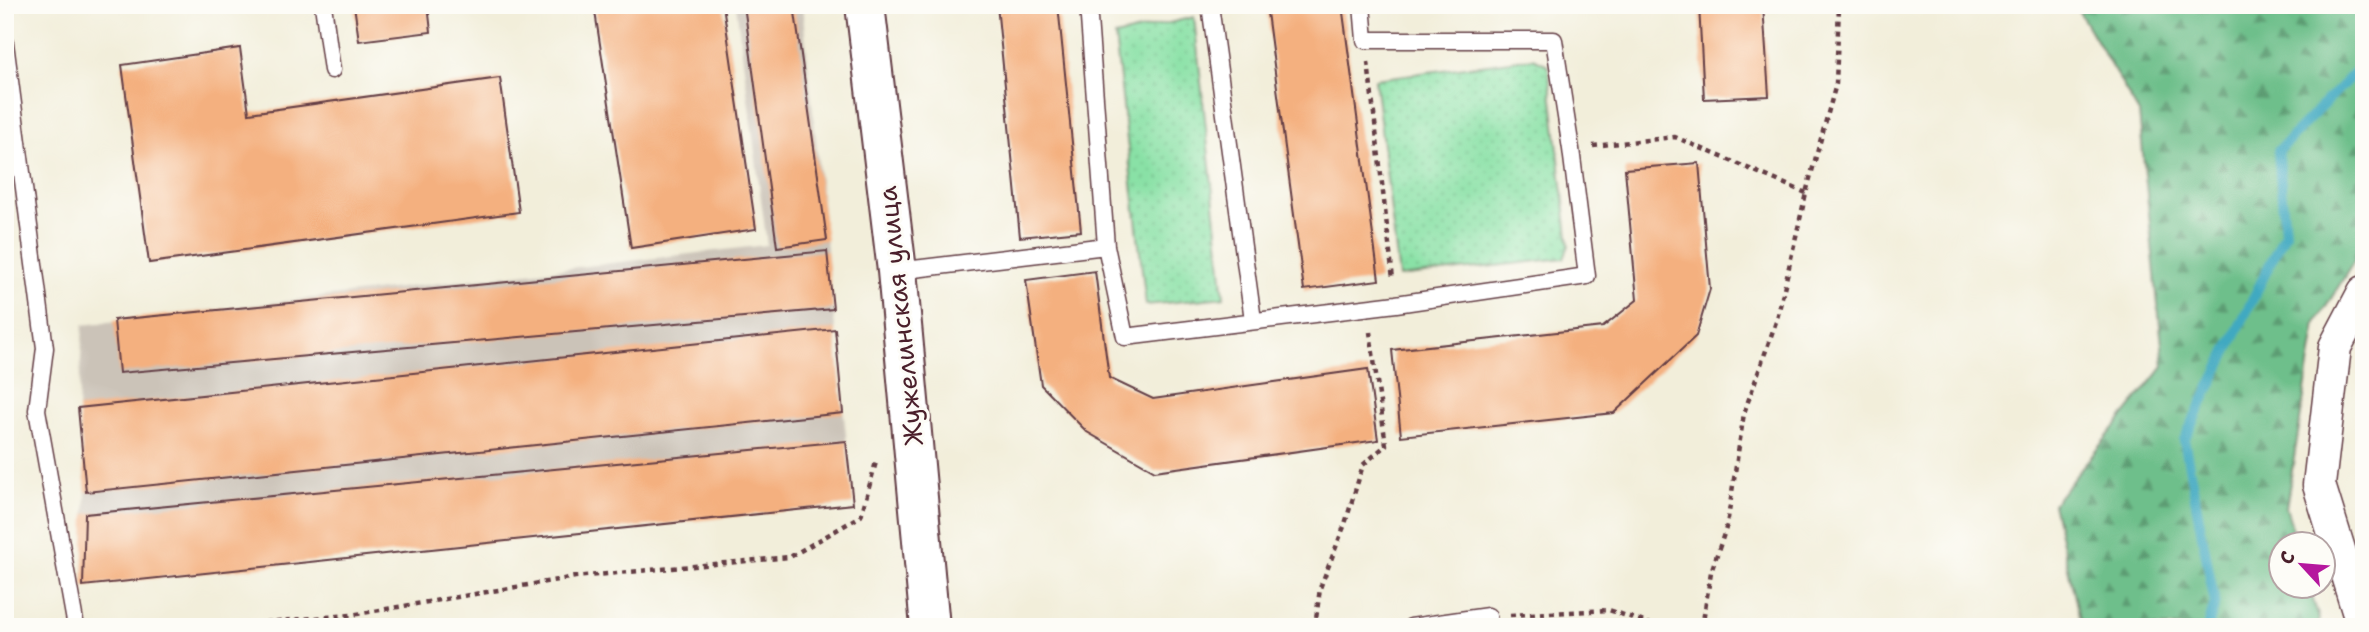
<svg xmlns="http://www.w3.org/2000/svg" width="2369" height="632" font-family="'Shantell Sans',sans-serif">
	<style>
		.industrial { fill: #cbc3b8 }
		.grass { fill: url(#grass-dots); stroke: #6a8068; stroke-width: 2 }
		.forest { fill: url(#forest-firs); stroke: #5c6f5b; stroke-width: 2 }
		.lines { fill: none; stroke-linecap: round; stroke-linejoin: round }
		.stream { stroke: #41a9c1; stroke-width: 10 }
		.building { fill: #f4b07f }
		.service-casing { stroke: #633e45; stroke-width: 19 }
		.minor-casing { stroke: #633e45; stroke-width: 35 }
		.tertiary-casing { stroke: #633e45; stroke-width: 42 }
		.path { stroke: #633e45; stroke-width: 4.5; stroke-dasharray: 5 5; stroke-linecap: butt }
		.service { stroke: #fff; stroke-width: 16 }
		.minor { stroke: #fff; stroke-width: 32 }
		.tertiary { stroke: #fff; stroke-width: 38 }
		.labels { text-anchor: middle; dominant-baseline: central; stroke-width: 6; stroke-linejoin: round; paint-order: stroke }
		.street-label { font-size: 26px; fill: #4a1f2b; stroke: #fdfcf7 }
	</style>
	<defs>
		<pattern id="grass-dots" width="8" height="8" patternUnits="userSpaceOnUse" patternTransform="scale(1.75)"><rect width="8" height="8" fill="#89e1a6"/><path d="M2 2h.1M6 6h.1" fill="none" stroke="#78c18f" stroke-width="1.8" stroke-linecap="round"/></pattern>
		<pattern id="forest-firs" width="22" height="20" patternUnits="userSpaceOnUse" patternTransform="scale(1.75)"><rect width="22" height="20" fill="#6ebf8b"/><path d="M5 1l3.5 6h-7zM16 11l3.5 6h-7z" fill="#5c9b72"/></pattern>
	</defs>
	<rect width="100%" height="100%" fill="#fdfcf7"/>
	<filter id="ink" filterUnits="userSpaceOnUse"><feTurbulence type="fractalNoise" baseFrequency=".0143" numOctaves="2"/><feDisplacementMap in="SourceGraphic" scale="14" xChannelSelector="R" yChannelSelector="G"/><feConvolveMatrix kernelMatrix="1 2 1 2 8 2 1 2 1" color-interpolation-filters="sRGB"/></filter>
	<filter id="wash" filterUnits="userSpaceOnUse"><feTurbulence type="fractalNoise" baseFrequency=".00686" numOctaves="4" result="noise"/><feDisplacementMap in="SourceGraphic" scale="28" xChannelSelector="R" yChannelSelector="G"/><feGaussianBlur stdDeviation="1.57" result="paint"/><feColorMatrix in="noise" values="0 0 0 0 0 0 0 0 0 0 0 0 0 0 0 0 0 1.4 0 .05"/><feComposite in="paint" operator="in"/></filter>
	<g filter="url(#wash)">
		<rect width="100%" height="100%" fill="#f2eeda"/>
		<path class="industrial" d="M736,5H802L853,504L83,584L86,492L78,408L83,325L767,245Z"/>
		<path class="grass" d="M1194,17L1224,297L1146,305L1115,36Z
			M1533,58L1548,65L1569,245L1564,258L1399,277L1375,79Z"/>
		<path class="forest" d="M2075,5H2364V245L2316,323L2286,507L2297,544H2282V586L2309,587L2319,619L2317,627H2078L2080,619L2053,504L2164,366L2139,113Z"/>
		<g class="lines">
			<path class="stream" d="M2208,627L2215,603L2184,440L2285,233L2278,151L2364,63"/>
		</g>
		<g id="blocks">
			<path class="building" d="M354,5H428L431,32L359,41Z
				M594,5H723L756,229L631,248Z
				M744,5H794L827,240L777,247Z
				M997,5H1058L1081,231L1020,237Z
				M1266,5H1342L1379,280L1304,290Z
				M1699,5H1763L1769,96L1704,99Z
				M240,48L249,113L500,78L519,212L149,263L122,65Z
				M1699,163L1710,289L1696,336L1614,413L1401,436L1392,350L1603,327L1637,300L1625,169Z
				M827,251L833,309L119,373L114,320Z
				M1095,271L1109,378L1153,399L1368,369L1378,440L1155,471L1087,432L1041,385L1026,280Z
				M835,329L843,413L86,492L78,408Z
				M846,441L853,504L83,586L85,514Z"/>
		</g>
	</g>
	<g filter="url(#ink)">
		<use href="#blocks" fill-opacity="0" stroke="#633e45" stroke-width="2"/>
		<g class="lines">
			<g class="service-casing">
				<path id="service" d="M323,5L332,70
					M1210,5L1253,320
					M5,43L45,348L37,410L76,627
					M1106,246L1125,337L1396,304L1587,276L1571,149L1554,40H1365L1362,5
					M897,271L1106,246L1088,5
					M1411,627L1488,616L1489,627"/>
			</g>
			<g class="minor-casing">
				<path id="minor" d="M2359,614L2319,485L2335,347L2364,292"/>
			</g>
			<g class="tertiary-casing">
				<path id="tertiary" d="M865,5L897,271L930,627"/>
			</g>
			<path class="path" d="M1368,62L1393,279
				M1593,146L1675,137L1806,193
				M1510,615L1609,610L1659,627
				M206,627L351,615L575,577L790,557L861,516L876,462
				M1315,627L1320,588L1345,524L1363,465L1386,445L1370,332
				M1702,627L1711,572L1727,525L1744,413L1777,319L1806,193L1836,84L1839,5"/>
			<use href="#service" class="service"/>
			<use href="#minor" class="minor"/>
			<use href="#tertiary" class="tertiary"/>
		</g>
	</g>
	<g class="labels">
		<g class="street-label">
			<text transform="translate(900 316) rotate(-96)">Жужелинская улица</text>
		</g>
	</g>
	<rect width="2369" height="632" fill="none" stroke="#fdfcf7" stroke-width="28"/>
	<g transform="translate(2302 565) rotate(296)"><circle r="33" fill="#fdfcf7" stroke="#b5a4a5" stroke-width="2"/>
	<path d="M0-5L12 26L0 18L-12 26Z" fill="#b5179e"/>
	<text y="-10" font-size="19" font-weight="bold" text-anchor="middle" fill="#4a1f2b">С</text>
	</g>
</svg>
